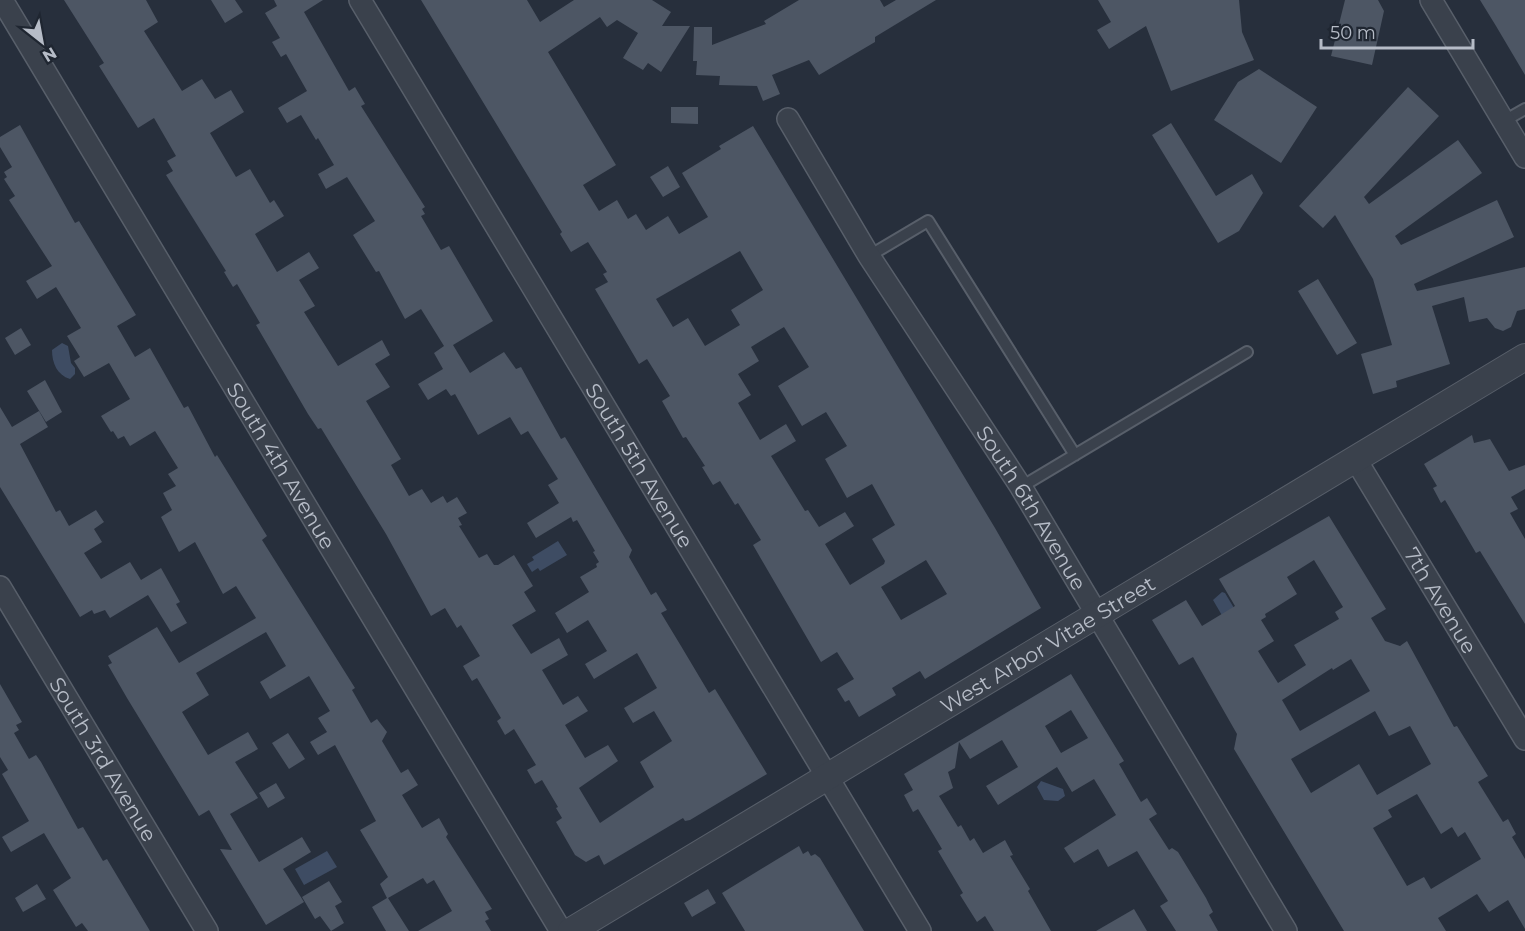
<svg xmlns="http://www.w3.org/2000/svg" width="1525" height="931" font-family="Montserrat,sans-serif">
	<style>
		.water { fill: #3e4c63 }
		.building { fill: #4d5664; fill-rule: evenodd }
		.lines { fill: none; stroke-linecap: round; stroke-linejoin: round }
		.service-casing { stroke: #585f6a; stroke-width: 14 }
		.minor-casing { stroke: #585f6a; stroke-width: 24 }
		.tertiary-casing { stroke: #585f6a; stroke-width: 28 }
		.service { stroke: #3a414c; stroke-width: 10 }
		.minor { stroke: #3a414c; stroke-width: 21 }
		.tertiary { stroke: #3a414c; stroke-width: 26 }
		.labels { text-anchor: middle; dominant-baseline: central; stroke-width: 4.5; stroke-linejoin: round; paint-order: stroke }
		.street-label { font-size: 21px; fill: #b6bcc7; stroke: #1f2631 }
	</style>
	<rect width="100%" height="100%" fill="#272f3c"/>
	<path class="water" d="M62,343L68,346L71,363L75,368V374L70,379C57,375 52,363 52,350Z
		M558,541L567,555L540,571L538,568L532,572L527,564L534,560L532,557Z
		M1222,592L1225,593L1240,618L1227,624L1213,600Z
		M1041,781L1063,789L1065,796L1058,801L1044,800L1037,787Z
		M327,851L337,867L304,885L295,869Z"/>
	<path class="building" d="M64,0H146L158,22L144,31L182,91L202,79L215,99L231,90L244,112L210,133L236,177L250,169L270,203L274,200L284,216L255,234L277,272L309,252L319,268L299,280L315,306L304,312L338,366L382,340L390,355L375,364L390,387L366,401L401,459L391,465L409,496L422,489L431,503L443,496L447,503L457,497L467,513L458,518L462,525L459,526L479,558L487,554L494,565H498L514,555L533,586L524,592L536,611L512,625L531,654L559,638L568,655L542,670L563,705L578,696L588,711L565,725L585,758L608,745L618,761L579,788L600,823L654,787L640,762L672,741L654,711L633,723L624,708L657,688L637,653L594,679L585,664L607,651L588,620L567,633L555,613L589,592L580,577L597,567L596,564L599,562L593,552L595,551L577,520L573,522L571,517L536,538L527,523L559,503L548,485L558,479L528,431L521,435L510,417L478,435L455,394L451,396L446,389L428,400L418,384L443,369L434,353L444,346L421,309L405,319L379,271L376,272L353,235L375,221L347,177L326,189L318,174L334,165L318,138L316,140L301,115L287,123L278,108L307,91L286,54L281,57L272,42L280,38L265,13L277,6L274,0H323L304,12L349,91L355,87L365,104L361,106L425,207L422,209L425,214L421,216L441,250L449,246L493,321L453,345L470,373L504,352L516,369L521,367L561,439L565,437L632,550L629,557L651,595L656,592L667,610L661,613L681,646L709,693L715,689L767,774L690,820L685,821L683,818L604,865L599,855L586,862L575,855L556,822L562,818L556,808L558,807L542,780L535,784L527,770L536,765L514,729L505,735L497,721L501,718L477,678L472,681L463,666L480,656L461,625L457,628L445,608L431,616L386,534L321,428L318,429L308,414L256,325L260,323L237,284L233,287L224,272L226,271L166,175L173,171L167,161L176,156L154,118L138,128L99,66L104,63Z
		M211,0H235L243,12L225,23Z
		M421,0H527L540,22L574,0H652L671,12L662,26H690L661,72L648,63L643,70L623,58L638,33L617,20L607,27L600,17L548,52L616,165L583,185L599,211L617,200L628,219L636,214L646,230L668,216L679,234L708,217L682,173L721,149L719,146L753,126L995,528L1041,608L925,679L920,671L892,688L896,695L859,717L849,700L845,702L837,689L854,679L837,652L821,662L753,545L761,540L738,503L735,505L720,481L713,485L702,467L705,466L686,437L683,438L662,401L670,396L647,359L639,364L595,289L608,282L603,274L607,272L588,242L571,252L560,234L562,232ZM740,251L763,290L731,310L740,325L705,346L688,318L673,327L656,299ZM784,327L809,367L778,386L802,426L826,412L847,446L825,459L847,498L872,484L895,525L872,539L885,561L884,564L850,585L825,544L854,526L845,512L819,527L808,510L805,511L771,456L796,441L786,424L760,440L738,403L751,395L738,374L759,361L751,347ZM926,560L947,594L901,620L881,587Z
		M799,0H880L884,7L896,0H936L875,37V42L819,75L809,60L772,75L780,94L763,101L757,86L719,85L720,76L696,75L697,61H693L694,27H712V45L766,24L764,21Z
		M1098,0H1239L1242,32L1254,60L1171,91L1146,26L1109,49L1097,30L1111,22Z
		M1345,0H1378L1384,11L1372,65L1331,56Z
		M1480,0H1525V75L1496,26Z
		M1259,69L1317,107L1281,163L1214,120L1238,82Z
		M1408,87L1439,116L1364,197L1369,204L1458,140L1482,173L1395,236L1401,245L1497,200L1514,237L1414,284L1417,291L1525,267V309L1517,311L1511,327L1503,331L1495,328L1487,318L1469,322L1464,297L1432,306L1450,364L1396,381L1397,387L1373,394L1361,354L1392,345L1373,279L1335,215L1323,228L1299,206Z
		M671,107H698V124L671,123Z
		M1171,123L1216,196L1252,174L1263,193L1239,231L1218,243L1152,135Z
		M20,125L75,223L79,221L136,315L117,326L135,357L150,348L184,408L188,406L215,457L217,455L267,536L262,540L355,688L352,690L371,723L377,719L387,732L382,741L401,773L408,769L418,785L402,795L422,828L439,818L448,834L446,837L492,909L485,912L489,919L485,921L491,931H418L452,911L434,880L427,884L423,878L388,898L409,931H386L372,907L387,898L380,884L388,877L360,830L376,821L335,745L318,755L310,742L327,732L318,718L330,711L309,676L270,699L260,682L286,666L266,632L196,673L209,695L182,712L208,755L248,732L258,749L235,762L258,798L230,814L259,862L302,837L311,852L283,869L304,902L266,925L220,849L232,850L209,810L199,816L127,698L108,665L112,663L108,656L157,627L179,663L256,618L236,586L223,594L195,542L179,552L161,517L172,510L163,493L176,486L168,474L178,468L155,431L130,446L124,436L118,439L113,431L111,432L101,416L130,399L109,363L84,377L74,361L80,357L67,336L81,328L56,287L37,299L26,281L52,266L9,200L15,196L4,179L7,177L4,172L12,167L0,147V137Z
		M668,166L680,187L663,197L650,177Z
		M1318,279L1357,343L1337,355L1298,291Z
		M21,328L31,345L15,355L5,338Z
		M45,380L62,412L46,422L27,391Z
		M0,407L12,427L39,411L48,427L20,444L56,512L60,510L69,526L96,510L104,522L94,529L102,542L84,553L101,579L130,562L141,580L161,568L180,602L176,604L187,623L171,632L148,595L110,618L105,610L94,614L92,610L80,617L0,487Z
		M1472,435L1474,443L1490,439L1509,471L1525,465V489L1511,497L1518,509L1510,513L1525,539V624L1480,551L1476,553L1445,500L1441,503L1433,488L1437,486L1424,464Z
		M1329,516L1386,609L1371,618L1385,641L1400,646L1407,641L1454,727L1457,726L1488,776L1478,782L1503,822L1508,819L1516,834L1512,837L1525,859V929L1508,900L1489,912L1477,894L1438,918L1446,931H1344L1234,749L1237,734L1193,657L1179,665L1152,620L1186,600L1202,626L1235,606L1219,579ZM1314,560L1343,607L1335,612L1339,619L1294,645L1306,665L1278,683L1258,651L1274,641L1261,620L1266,617L1265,614L1297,594L1287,577ZM1351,659L1370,691L1300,731L1282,700L1332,668L1333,670ZM1375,711L1389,736L1410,726L1431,764L1377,795L1359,764L1311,793L1291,759ZM1417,794L1441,834L1452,827L1458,837L1465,832L1481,859L1431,889L1424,877L1407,886L1373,828L1392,817L1388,810Z
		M1071,674L1124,761L1119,764L1141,802L1147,798L1157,814L1149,819L1169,850L1172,848L1178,852L1206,898L1213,912L1209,915L1218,931H1176L1160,906L1168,901L1137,851L1108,867L1098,849L1074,863L1064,848L1116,815L1094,779L1072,792L1057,767L998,805L986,786L1018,767L1002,740L970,759L959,742L955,768L948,772L953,788L939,796L958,827L961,825L970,841L974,838L983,853L1005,840L1013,855L1010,856L1030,889L1028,891L1051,931H994L985,916L977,922L960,895L963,893L938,851L942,849L918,809L913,812L904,795L913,790L904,774ZM1071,710L1088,738L1061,753L1045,726Z
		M0,684L22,722L16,725L19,730L14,733L29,759L36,755L41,762L78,829L83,827L103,861L107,859L150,931H88L82,923L76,927L53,890L71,878L44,833L11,852L2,837L29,821L2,774L8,770L0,757Z
		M288,733L305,759L289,769L272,743Z
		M276,783L285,798L268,808L259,793Z
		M799,846L803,854L808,851L811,856L815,854L820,858L864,931H745L722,893Z
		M329,881L342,902L335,906L344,923L331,931L320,916L315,919L302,897Z
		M37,884L46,899L23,912L15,898Z
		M708,889L716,903L692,917L684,903Z
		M1134,909L1147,931H1096Z"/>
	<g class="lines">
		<g class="service-casing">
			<path id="service" d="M1504,121L1525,109
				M869,256L928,221L1075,455
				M1021,487L1247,352"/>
		</g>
		<g class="minor-casing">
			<g id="minor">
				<path id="s1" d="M2,0L561,931"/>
				<path id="s2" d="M360,0L920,931"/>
				<path d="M1431,0L1525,157"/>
				<path id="s3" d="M788,119L869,256L1021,487L1286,931"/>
				<path id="s4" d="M1356,460L1525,739"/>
				<path id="s5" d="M0,587L207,931"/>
			</g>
		</g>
		<g class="tertiary-casing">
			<g id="tertiary">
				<path id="s6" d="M571,931L1525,357"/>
			</g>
		</g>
		<use href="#service" class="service"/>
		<use href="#minor" class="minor"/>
		<use href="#tertiary" class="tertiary"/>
	</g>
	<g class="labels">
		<g class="street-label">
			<text stroke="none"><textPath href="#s1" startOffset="543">South 4th Avenue</textPath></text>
			<text stroke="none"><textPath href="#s2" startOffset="543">South 5th Avenue</textPath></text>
			<text stroke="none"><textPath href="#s3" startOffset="459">South 6th Avenue</textPath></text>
			<text stroke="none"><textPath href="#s4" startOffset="164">7th Avenue</textPath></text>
			<text stroke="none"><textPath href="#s6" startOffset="556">West Arbor Vitae Street</textPath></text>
			<text stroke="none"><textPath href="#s5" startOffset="201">South 3rd Avenue</textPath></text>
		</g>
	</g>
	<g transform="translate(42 42) rotate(149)" stroke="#1f2631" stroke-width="4.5" paint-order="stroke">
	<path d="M0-4.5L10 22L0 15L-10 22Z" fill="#b6bcc7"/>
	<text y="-9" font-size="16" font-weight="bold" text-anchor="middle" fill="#b6bcc7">N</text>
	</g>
	<path d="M1321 39v9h152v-9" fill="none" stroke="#b6bcc7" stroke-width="3"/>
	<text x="1330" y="39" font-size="18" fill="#b6bcc7" stroke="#1f2631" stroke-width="4.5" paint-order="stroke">50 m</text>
</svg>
